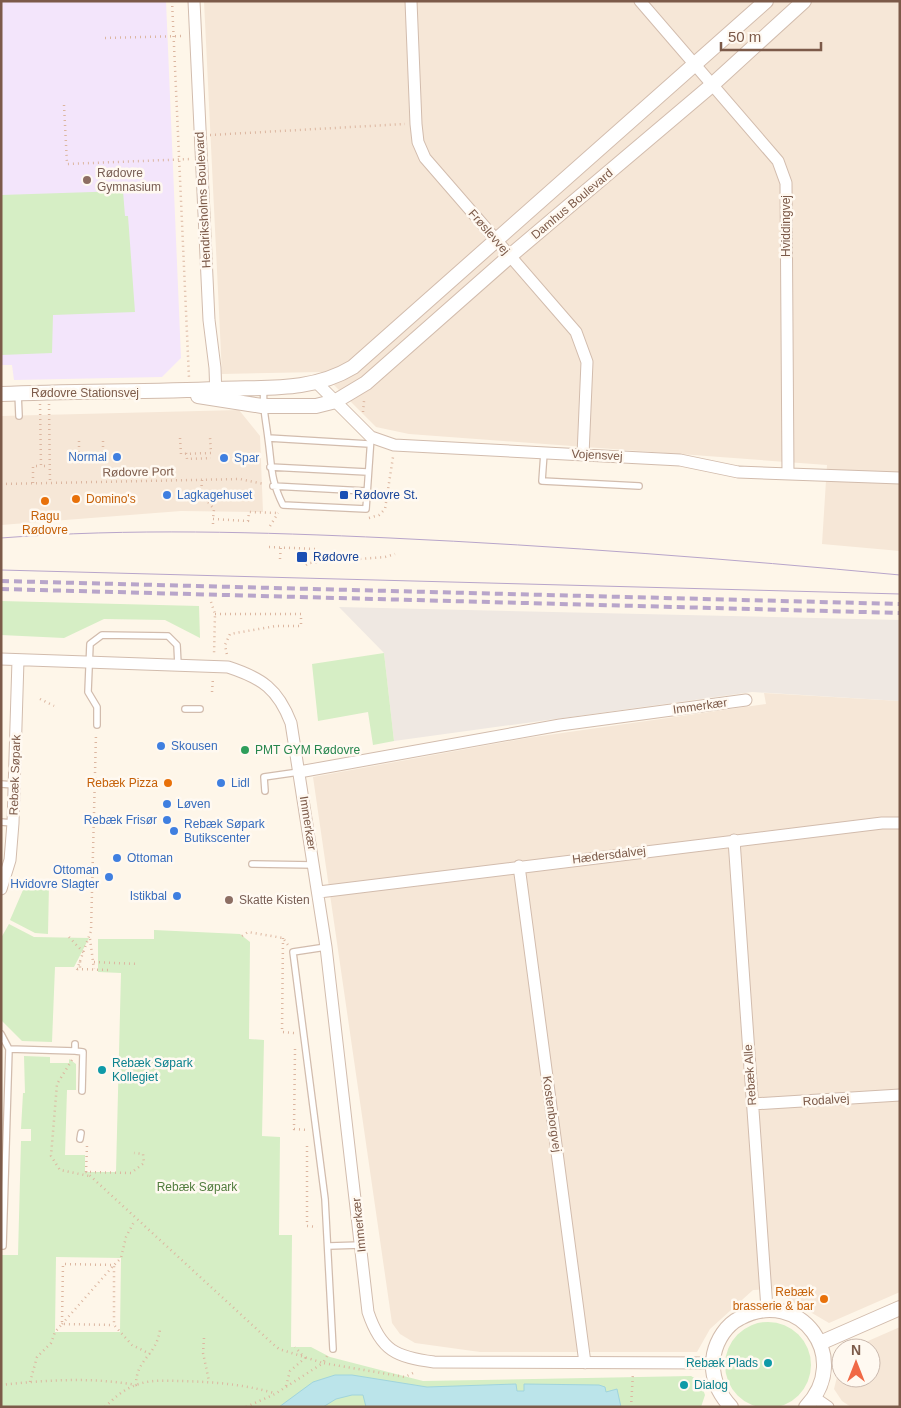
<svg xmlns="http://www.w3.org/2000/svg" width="901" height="1408" font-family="Helvetica,sans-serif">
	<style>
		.residential { fill: #f6e7d7 }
		.industrial { fill: #efe8e2 }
		.education { fill: #f3e5fb }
		.green { fill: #d6eec5; fill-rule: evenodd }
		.water { fill: #bbe4ea; stroke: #a0d4dd }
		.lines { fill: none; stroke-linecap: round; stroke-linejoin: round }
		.service-casing { stroke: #d2bcad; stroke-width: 8 }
		.minor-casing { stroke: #d2bcad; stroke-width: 13 }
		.tertiary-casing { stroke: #d2bcad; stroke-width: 16 }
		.path { stroke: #dcb6a0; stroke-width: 2.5; stroke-dasharray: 1 4; stroke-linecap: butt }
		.service { stroke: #fff; stroke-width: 5.5 }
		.minor { stroke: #fff; stroke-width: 11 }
		.tertiary { stroke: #fff; stroke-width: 14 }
		.tram { stroke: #b8a5ca; stroke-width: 1 }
		.rail { stroke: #b8a5ca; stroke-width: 4; stroke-dasharray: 8 5; stroke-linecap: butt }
		.education-dot { fill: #8d6e63; stroke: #fff9f1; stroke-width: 2 }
		.shop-dot { fill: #3f7fe0; stroke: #fff9f1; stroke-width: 2 }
		.transit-dot { fill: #1a4fb4; stroke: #fff9f1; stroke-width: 2 }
		.food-dot { fill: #e8710a; stroke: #fff9f1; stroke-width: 2 }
		.leisure-dot { fill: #2e9e5b; stroke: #fff9f1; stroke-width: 2 }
		.culture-dot { fill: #0f9aa8; stroke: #fff9f1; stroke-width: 2 }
		.labels { text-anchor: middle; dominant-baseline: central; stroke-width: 5; stroke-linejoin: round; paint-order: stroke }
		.education-label { font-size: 12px; fill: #785e54; stroke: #fff9f1; text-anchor: start }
		.street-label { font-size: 12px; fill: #7c5a49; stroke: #fff9f1 }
		.shop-label { font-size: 12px; fill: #366cbe; stroke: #fff9f1; text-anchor: start }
		.transit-label { font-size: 12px; fill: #164399; stroke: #fff9f1; text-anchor: start }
		.food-label { font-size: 12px; fill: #c56008; stroke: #fff9f1; text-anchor: end }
		.leisure-label { font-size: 12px; fill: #27864d; stroke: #fff9f1; text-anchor: start }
		.culture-label { font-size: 12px; fill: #0d838f; stroke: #fff9f1; text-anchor: start }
		.park-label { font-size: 12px; fill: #517c3d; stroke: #fff9f1 }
	</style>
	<rect width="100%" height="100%" fill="#fef6e9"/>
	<path class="residential" d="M204,1H900V551L822,544L827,465L409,434L376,427L321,372L222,374Z
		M239,410L260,436L263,512L181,511L1,525V416Z
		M764,693L900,701V1292L829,1323L771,1289L753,1290L710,1329L697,1352H480L415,1343L400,1334L392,1323L313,777L527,738L766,704Z
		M900,1327V1407H851L842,1401L834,1389L841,1361V1378H871V1348H852Z"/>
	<path class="industrial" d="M339,607L900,620V701L752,692L394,741L384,653Z"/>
	<path class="education" d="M1,1H166L181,358L162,377L14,380L12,365H1Z"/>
	<path class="green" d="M123,191L125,216H128L135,312L53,315L52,353L1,355V195Z
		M1,601L199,606L200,638L165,620L104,619L64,638L1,635Z
		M384,653L394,741L373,745L368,712L318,721L312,664Z
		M26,883L49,884L48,934L35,933L10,920Z
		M9,924L34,937L89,938L74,967H55L52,1042L22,1041L1,1020V938Z
		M154,930L240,934L250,942L249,1039L264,1040L262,1136L280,1137L279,1235H292L291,1347H311L330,1357L423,1381L691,1376L700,1381L705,1395L701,1407H1V1255H18L21,1141H31V1129H21L23,1093H25L24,1056L50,1057V1063H69V1059L76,1064V1090H67L65,1155H85V1172H116L121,973L98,972V939H154ZM56,1257L121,1258L120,1332H55Z
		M725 1365a43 43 0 1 1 86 0a43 43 0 1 1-86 0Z"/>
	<path class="water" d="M335,1375H352L427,1387L516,1384L517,1391H524V1384L599,1385L605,1387L606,1392L617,1389L621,1407H366L363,1395H352L336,1399L323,1407H279L313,1382Z"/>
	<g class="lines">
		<g class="service-casing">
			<path id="service" d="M264,388C262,406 266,420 268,438C272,466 270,479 283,505L366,509L371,437
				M18,393L19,416
				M268,438L369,444
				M544,453L542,481L639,486
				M270,467L367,472
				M273,486L366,491
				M185,709H200
				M97,725V707L88,692L90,644L102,635L168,636L177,645L178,665
				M1,784L14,785
				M265,791L264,777L299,772
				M1,822L13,823
				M252,864L314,865
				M326,947L293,952L325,1199L333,1349
				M1,1034L9,1049L3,1246
				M9,1049L75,1051V1044
				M75,1051L83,1052L82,1091
				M80,1139L81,1133
				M329,1246L361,1245"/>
		</g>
		<g class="minor-casing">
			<path id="minor" d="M194,1L209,320L215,368L216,397
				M411,1L416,124L418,142L425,158L576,332L587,362L583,455
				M640,1L778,161L786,183L788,474
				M317,383L371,437L394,445L680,460L738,472L900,478
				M1,659L228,667C262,678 278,689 291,723L326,947L368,1312C381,1351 396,1357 434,1362L713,1363
				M299,772L560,725L746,700
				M734,840L767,1309
				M519,866L585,1363
				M1,889L10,860L13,823L18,660
				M319,892L882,823H900
				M752,1104L900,1095
				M815,1398L828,1407"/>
		</g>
		<g class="tertiary-casing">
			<path id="tertiary" d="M1,394C74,391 146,392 219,389C265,387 312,392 353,367L766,1
				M198,396L262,406H316L336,401L366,383L510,256L712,85L804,1
				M820,1343L900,1308
				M731,1407C717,1392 710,1375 714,1354C717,1340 726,1325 740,1318C800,1286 853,1358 806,1407"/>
		</g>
		<path class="path" d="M172,1L189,378
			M105,38L184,36
			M64,105L67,164L191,159
			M210,135L405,124
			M40,404L41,466H49
			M49,404L50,483
			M363,412L364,401
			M180,438L181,454L211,453L210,437
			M79,441V457H103V440
			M186,453L187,459L211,458
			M79,462L98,461V457
			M202,480L201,494L214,509L213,519
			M33,483V466H41
			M1,484L240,479L264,484
			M369,518L379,515L385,509L393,457
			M213,524V519L248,521L249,512L279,513
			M270,526L278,513
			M269,547L316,549
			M280,559L281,544
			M306,565L309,563L385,557L395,554
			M211,602L215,614L214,655
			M215,614H301V626H276L230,634L225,645L227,655
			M212,692L213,678
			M40,699L54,706
			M242,936L248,932L283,938L288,945
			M69,937L84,953
			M283,938L282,1032L294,1033
			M90,939L94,969
			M80,961L91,931L96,734
			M94,962L138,964
			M77,969L108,970
			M77,970L80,961V969
			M295,1049L294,1129L308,1130
			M72,1060L57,1084L51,1156L60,1170L89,1176
			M87,1146L86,1172L131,1173L144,1163L143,1154L134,1153
			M307,1146V1226L317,1227
			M86,1172L273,1344L279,1349L323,1363L327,1356
			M62,1322L63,1264L114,1265L121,1258L126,1237L135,1220
			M62,1324L114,1265V1325L132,1345L150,1354
			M204,1338L203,1353L209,1381
			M30,1382L37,1357L51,1343L55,1332L62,1324L114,1325
			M1,1385C45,1380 92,1377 136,1385C136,1358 157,1356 160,1329
			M286,1386L290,1371L305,1358L295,1347
			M105,1407C114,1398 124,1389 136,1385C151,1379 167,1381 182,1381C214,1382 242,1384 274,1393
			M246,1407L275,1394L323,1363L405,1377L415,1372
			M631,1407L633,1373"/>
		<use href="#service" class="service"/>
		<use href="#minor" class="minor"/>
		<use href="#tertiary" class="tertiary"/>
		<path class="tram" d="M1,538C131,528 260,532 390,538C560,546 730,559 900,575
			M1,570L900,594"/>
		<path class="rail" d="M1,581L900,604
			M1,589L900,613"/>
	</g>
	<g class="education-dot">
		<circle cx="87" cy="180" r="5"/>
		<circle cx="229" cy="900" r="5"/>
	</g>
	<g class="shop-dot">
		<circle cx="117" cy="457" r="5"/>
		<circle cx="224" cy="458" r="5"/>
		<circle cx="167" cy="495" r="5"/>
		<circle cx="161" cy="746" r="5"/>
		<circle cx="221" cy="783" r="5"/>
		<circle cx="167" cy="804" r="5"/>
		<circle cx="167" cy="820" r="5"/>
		<circle cx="174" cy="831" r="5"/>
		<circle cx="117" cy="858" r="5"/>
		<circle cx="109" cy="877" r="5"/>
		<circle cx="177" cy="896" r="5"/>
	</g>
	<g class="transit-dot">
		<rect x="339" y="490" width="10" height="10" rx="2.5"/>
		<rect x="296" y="551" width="12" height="12" rx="2.5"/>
	</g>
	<g class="food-dot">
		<circle cx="76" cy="499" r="5"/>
		<circle cx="45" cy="501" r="5"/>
		<circle cx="168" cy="783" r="5"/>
		<circle cx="824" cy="1299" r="5"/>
	</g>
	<circle class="leisure-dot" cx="245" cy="750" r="5"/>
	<g class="culture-dot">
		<circle cx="102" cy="1070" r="5"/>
		<circle cx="768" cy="1363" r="5"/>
		<circle cx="684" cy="1385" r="5"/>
	</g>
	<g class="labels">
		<g class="education-label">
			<text x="97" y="173">Rødovre<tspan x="97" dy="14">Gymnasium</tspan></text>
			<text x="239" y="900">Skatte Kisten</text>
		</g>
		<g class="street-label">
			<text transform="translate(203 200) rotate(-93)">Hendriksholms Boulevard</text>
			<text transform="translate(572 204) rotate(-40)">Damhus Boulevard</text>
			<text transform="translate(786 226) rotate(-90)">Hviddingvej</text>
			<text transform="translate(489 232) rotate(49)">Frøslevvej</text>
			<text x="85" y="393">Rødovre Stationsvej</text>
			<text transform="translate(597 455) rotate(3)">Vojensvej</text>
			<text transform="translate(138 472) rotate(-1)">Rødovre Port</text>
			<text transform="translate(700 706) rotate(-8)">Immerkær</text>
			<text transform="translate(15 775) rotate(-88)">Rebæk Søpark</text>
			<text transform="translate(308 823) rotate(81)">Immerkær</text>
			<text transform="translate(609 855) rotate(-7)">Hædersdalvej</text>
			<text transform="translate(750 1075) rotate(-94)">Rebæk Alle</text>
			<text transform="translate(826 1100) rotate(-4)">Rodalvej</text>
			<text transform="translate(552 1114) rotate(82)">Kostenborgvej</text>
			<text transform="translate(359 1225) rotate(-96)">Immerkær</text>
		</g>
		<g class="shop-label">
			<text x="107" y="457" text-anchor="end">Normal</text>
			<text x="234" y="458">Spar</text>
			<text x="177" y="495">Lagkagehuset</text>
			<text x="171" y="746">Skousen</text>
			<text x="231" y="783">Lidl</text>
			<text x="177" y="804">Løven</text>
			<text x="157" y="820" text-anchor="end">Rebæk Frisør</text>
			<text x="184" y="824">Rebæk Søpark<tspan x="184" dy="14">Butikscenter</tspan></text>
			<text x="127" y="858">Ottoman</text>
			<text x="99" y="870" text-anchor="end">Ottoman<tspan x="99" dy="14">Hvidovre Slagter</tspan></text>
			<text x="167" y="896" text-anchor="end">Istikbal</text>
		</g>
		<g class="transit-label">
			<text x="354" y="495">Rødovre St.</text>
			<text x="313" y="557">Rødovre</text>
		</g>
		<g class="food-label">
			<text x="86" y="499" text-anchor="start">Domino's</text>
			<text x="45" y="516" text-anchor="middle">Ragu<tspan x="45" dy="14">Rødovre</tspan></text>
			<text x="158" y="783">Rebæk Pizza</text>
			<text x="814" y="1292">Rebæk<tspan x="814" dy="14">brasserie &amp; bar</tspan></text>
		</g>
		<g class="leisure-label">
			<text x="255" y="750">PMT GYM Rødovre</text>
		</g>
		<g class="culture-label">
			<text x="112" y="1063">Rebæk Søpark<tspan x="112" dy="14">Kollegiet</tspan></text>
			<text x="758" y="1363" text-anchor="end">Rebæk Plads</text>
			<text x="694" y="1385">Dialog</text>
		</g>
		<g class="park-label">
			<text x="197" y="1187">Rebæk Søpark</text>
		</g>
	</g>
	<rect width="901" height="1408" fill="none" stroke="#7c5a49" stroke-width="5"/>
	<g transform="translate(856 1363)"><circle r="24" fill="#fff9f1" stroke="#cbb9ae"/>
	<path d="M0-4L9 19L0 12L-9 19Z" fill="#f06946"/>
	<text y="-8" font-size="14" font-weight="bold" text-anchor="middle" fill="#7c5a49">N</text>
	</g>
	<path d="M721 42v8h100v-8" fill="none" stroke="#7c5a49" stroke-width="2.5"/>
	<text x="728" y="42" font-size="15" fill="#7c5a49" stroke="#fff9f1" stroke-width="4" paint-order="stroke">50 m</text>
</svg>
